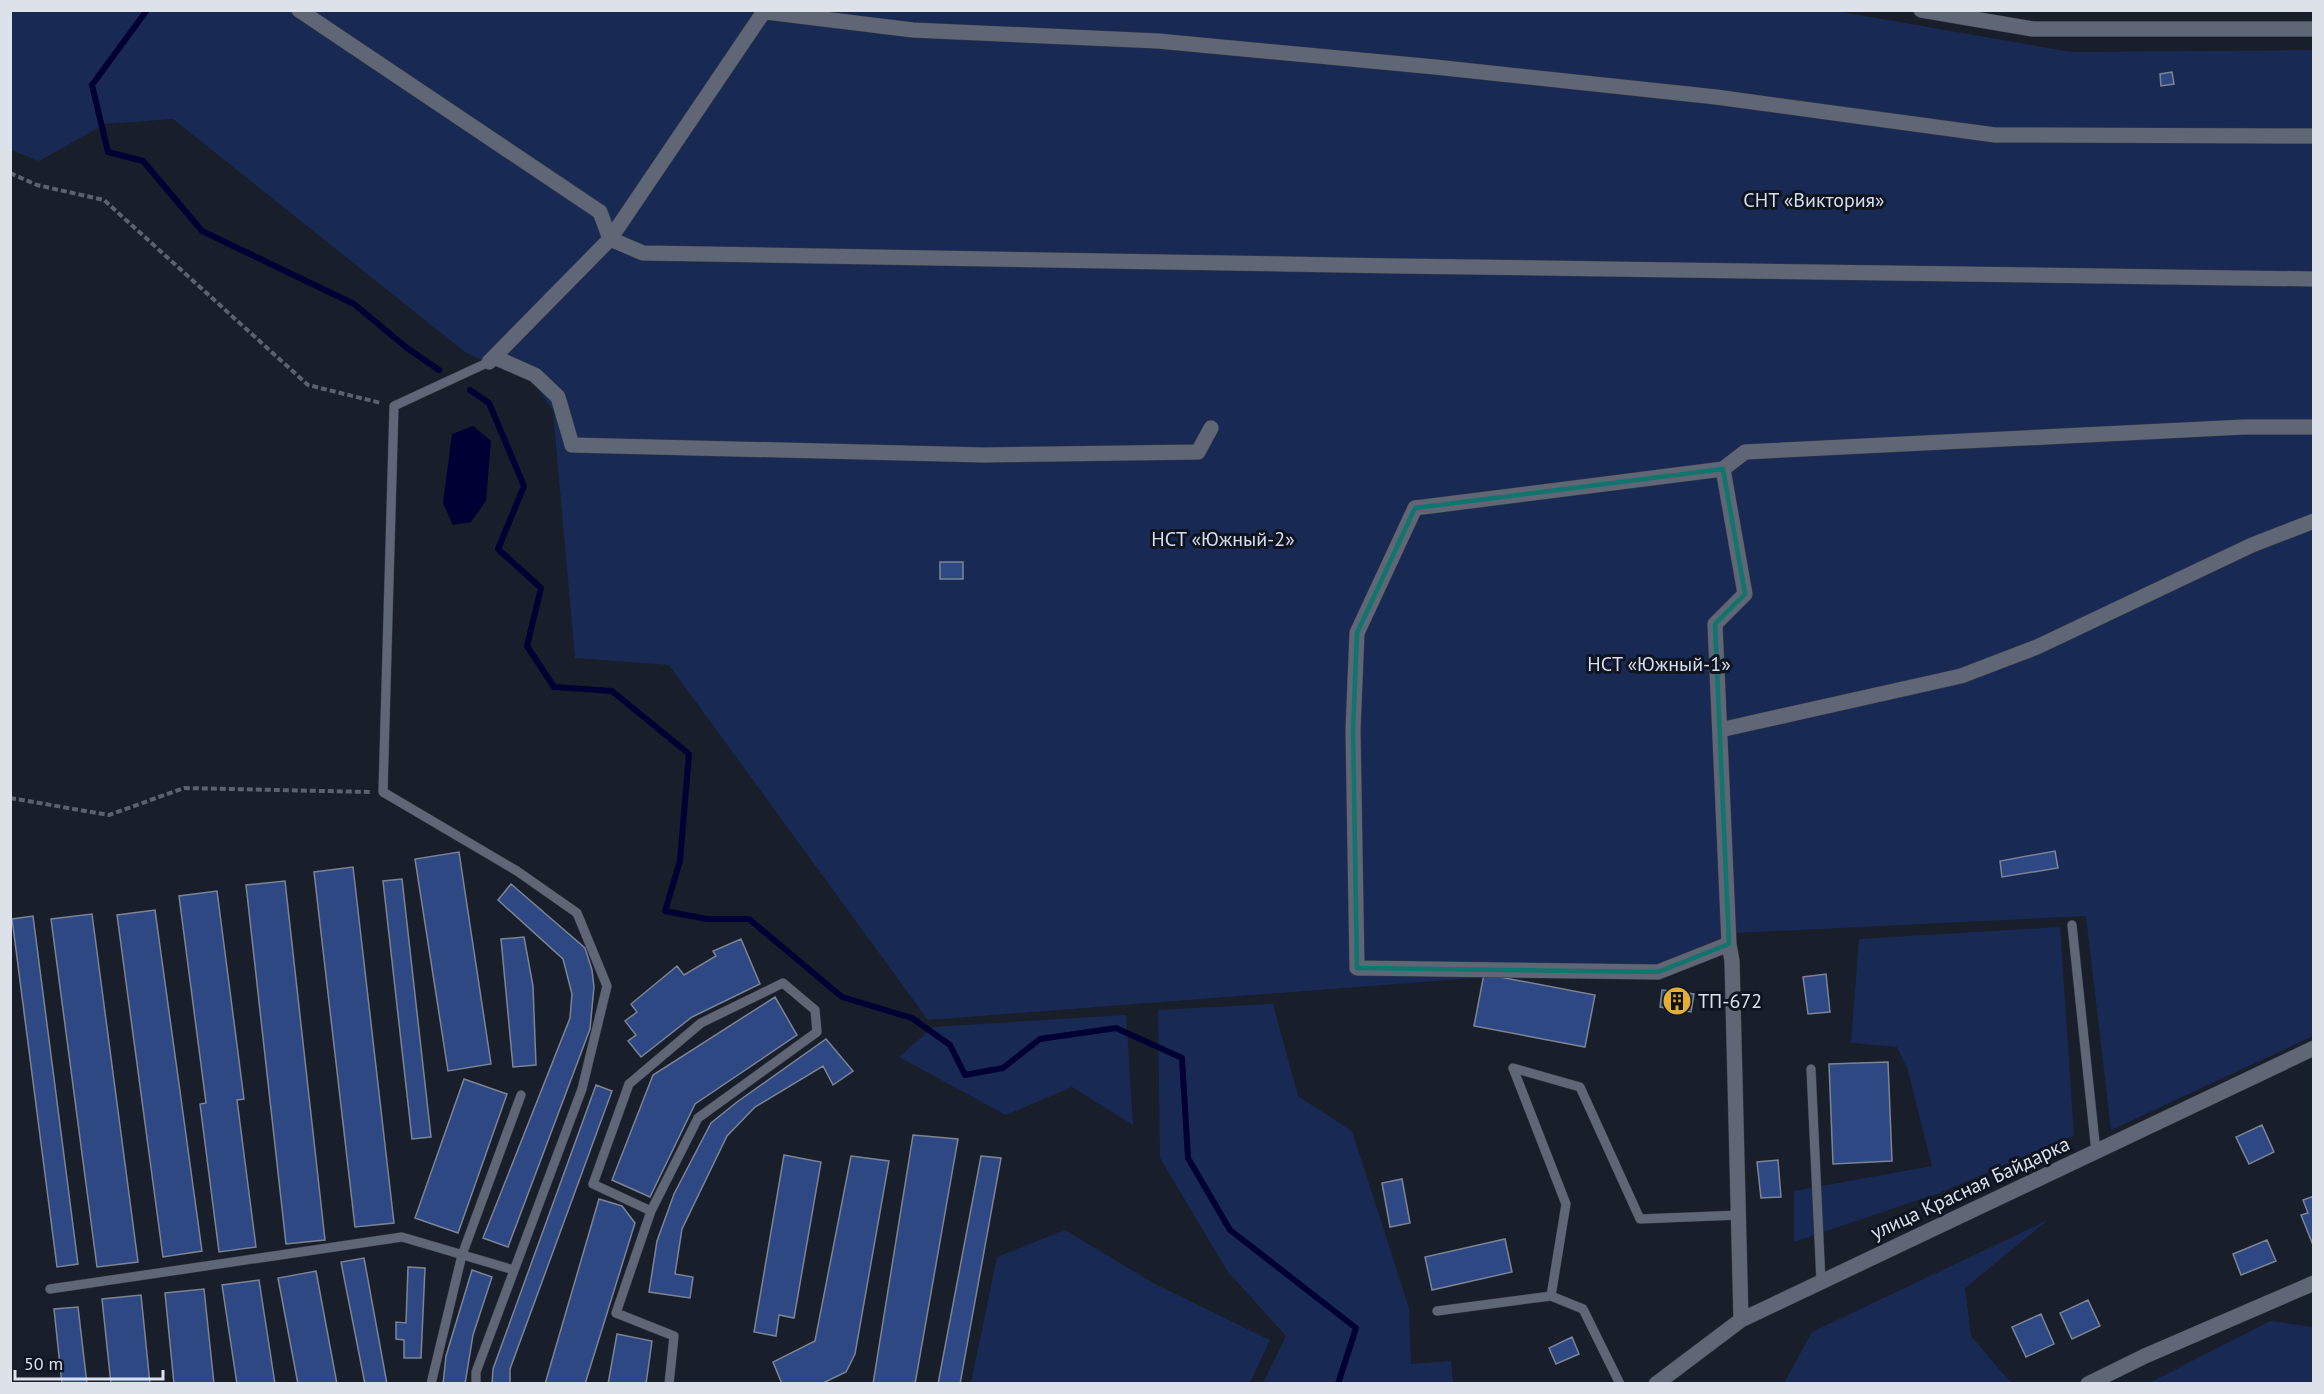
<svg xmlns="http://www.w3.org/2000/svg" width="2324" height="1394" font-family="'PT Sans',sans-serif">
	<style>
		.green { fill: #182a54 }
		.water { fill: #000034 }
		.lines { fill: none; stroke-linecap: round; stroke-linejoin: round }
		.stream { stroke: #000034; stroke-width: 6 }
		.building { fill: #2d4883; stroke: #7c8494; stroke-width: 1.5 }
		.lane-casing { stroke: #343842; stroke-width: 10 }
		.street-casing { stroke: #343842; stroke-width: 16 }
		.path { stroke: #5c626c; stroke-width: 4; stroke-dasharray: 6 3; stroke-linecap: butt }
		.lane { stroke: #5f6675; stroke-width: 9 }
		.street { stroke: #5f6675; stroke-width: 15 }
		.marked { fill: none; stroke: #0f766e; stroke-width: 4.5; stroke-linejoin: round }
		.labels { text-anchor: middle; dominant-baseline: central; stroke-width: 6; stroke-linejoin: round; paint-order: stroke }
		.park-label { font-size: 20px; fill: #d6dff1; stroke: #0f1520 }
		.poi-label { font-size: 20px; fill: #dde2ea; stroke: #0f1520; text-anchor: start }
		.street-label { font-size: 20px; fill: #dde2ea; stroke: #0f1520 }
	</style>
	<rect width="100%" height="100%" fill="#181e2a"/>
	<path class="green" d="M1830,10L2071,52L2313,50V1036L2111,1130L2086,916L1736,933L1656,964L928,1020L669,665L575,658L553,411L520,363L499,368L465,352L173,119L105,124L39,161L11,150L10,11Z
		M2060,927L2074,1136L1939,1193L1794,1242V1191L1932,1166L1908,1070L1897,1047L1851,1043L1859,939Z
		M1273,1004L1298,1096L1352,1131L1409,1308L1411,1364L1451,1361L1453,1383H1263L1286,1336L1228,1272L1160,1158L1158,1010Z
		M1126,1015L1133,1125L1072,1087L1006,1115L899,1057L933,1027Z
		M2048,1220L1965,1288L1971,1336L2011,1383H1784L1812,1332Z
		M1065,1230L1155,1284L1270,1340L1250,1383H971L997,1257Z
		M2270,1321L2313,1327V1383L2151,1382Z"/>
	<path class="water" d="M473,426L491,441L486,501L471,522L453,525L443,503L452,434Z"/>
	<g class="lines">
		<path class="stream" d="M147,10L92,85L108,152L143,161L202,231L354,304L407,348L439,370
			M470,390L489,403L524,486L498,549L541,588L527,646L554,687L612,691L689,754L680,861L665,911L707,919H749L842,997L912,1018L950,1045L965,1075L1003,1068L1040,1039L1116,1028L1182,1058L1188,1158L1230,1230L1356,1328L1338,1384"/>
	</g>
	<path class="building" d="M2172,72L2174,84L2161,86L2160,74Z
		M940,562H963V579H940Z
		M2055,851L2058,868L2002,877L2000,861Z
		M459,852L491,1064L448,1071L415,859Z
		M353,867L394,1223L355,1227L314,872Z
		M402,879L431,1137L412,1139L383,881Z
		M285,881L325,1240L286,1244L246,885Z
		M511,884L585,948L592,970L594,987L590,1029L508,1247L483,1238L570,1018L572,994L563,959L498,900Z
		M217,891L244,1099L237,1100L256,1247L219,1252L200,1104L206,1103L179,896Z
		M155,910L202,1251L163,1257L117,915Z
		M92,914L138,1262L97,1267L51,919Z
		M33,916L78,1264L57,1267L12,919Z
		M524,937L533,986L536,1065L513,1067L501,939Z
		M741,939L760,984L692,1017L641,1057L628,1041L636,1035L625,1021L637,1012L631,1004L677,966L684,975L716,956L713,951Z
		M1484,974L1595,995L1585,1047L1474,1026Z
		M1826,974L1830,1012L1808,1014L1803,977Z
		M1662,990L1694,994L1691,1012L1660,1007Z
		M775,997L797,1035L695,1104L650,1197L612,1180L653,1075Z
		M826,1039L853,1071L833,1085L823,1066L755,1107L727,1136L682,1229L675,1274L693,1277L690,1298L649,1292L657,1241L674,1194L711,1123L737,1102Z
		M1888,1062L1892,1161L1833,1164L1829,1064Z
		M464,1079L507,1094L458,1233L415,1218Z
		M596,1085L612,1091L510,1369V1384H492L493,1369Z
		M2262,1125L2274,1152L2249,1164L2236,1137Z
		M913,1135L958,1139L915,1384H873Z
		M784,1155L821,1162L794,1318L779,1315L776,1336L754,1332Z
		M851,1156L889,1161L855,1354L846,1372L821,1384H782L773,1362L815,1341Z
		M981,1156L1001,1158L960,1384H938Z
		M1778,1160L1781,1197L1761,1198L1757,1162Z
		M1402,1179L1410,1223L1390,1227L1382,1183Z
		M2314,1196V1245H2313L2301,1215L2308,1213L2303,1200Z
		M599,1199L622,1206L635,1223L585,1384H545Z
		M1505,1239L1512,1272L1432,1290L1425,1257Z
		M2267,1240L2276,1261L2241,1275L2233,1254Z
		M364,1258L387,1384H365L341,1262Z
		M408,1267L425,1268L421,1358H404V1340L396,1339V1322L406,1323Z
		M472,1270L492,1277L473,1335L465,1384H443L446,1356Z
		M316,1271L337,1384H298L278,1278Z
		M259,1280L275,1384H237L222,1285Z
		M204,1289L214,1384H174L165,1293Z
		M141,1295L150,1384H111L102,1299Z
		M2088,1300L2100,1326L2072,1339L2060,1313Z
		M78,1307L87,1384H62L54,1309Z
		M2041,1314L2054,1344L2026,1357L2012,1327Z
		M617,1334L652,1341L646,1384H608Z
		M1572,1337L1579,1354L1556,1364L1549,1348Z"/>
	<g class="lines">
		<g class="lane-casing">
			<path id="lane" d="M2072,925L2096,1152
				M1811,1069L1821,1282
				M651,1211L593,1184L629,1084L701,1023L783,983L815,1010L817,1032L698,1118L651,1211L616,1313L674,1336L669,1384
				M50,1289L402,1237L514,1270
				M1437,1311L1551,1296
				M431,1384L462,1255L521,1095
				M476,1384V1372L582,1089L607,986L577,913L517,871L383,792L394,406L489,362
				M1620,1384L1583,1309L1551,1296L1566,1204L1513,1068L1580,1087L1640,1219L1740,1215"/>
		</g>
		<g class="street-casing">
			<path id="street" d="M299,10L600,212L610,239L643,253L1395,266L2314,279
				M767,10L766,12L913,30L1158,41L1435,67L1716,97L1995,135L2314,136
				M1921,10L2033,29H2314
				M494,357L535,375L558,397L572,445L984,455L1198,452L1211,428
				M489,362L610,239L765,10
				M1723,469L1745,594L1715,624L1729,944L1732,961L1741,1320
				M1720,730L1961,676L2037,647L2252,545L2314,521
				M1729,944L1658,972L1357,968L1353,730L1357,633L1415,508L1723,469L1745,452L2244,427H2314
				M1656,1384L1741,1320L2314,1048
				M2088,1384L2145,1356L2314,1283"/>
		</g>
		<path class="path" d="M10,173L37,185L104,200L308,385L381,403
			M10,798L109,815L184,788L370,792"/>
		<use href="#lane" class="lane"/>
		<use href="#street" class="street"/>
	</g>
	<path class="marked" d="M1723,469L1745,594L1715,624L1729,944L1658,972L1357,968L1353,730L1357,633L1415,508Z"/>
	<defs>
		<g id="building-disc" transform="scale(1.5)"><circle r="9.5" fill="#e3ae34" stroke="#0f1520"/><path d="M-4-6H4V6H1V3H-1V6H-4ZM-2.5-4.3h1.7v1.8h-1.7ZM.8-4.3h1.7v1.8H.8ZM-2.5-1h1.7V.8h-1.7ZM.8-1h1.7V.8H.8Z" fill="#111"/></g>
	</defs>
	<g fill-rule="evenodd">
		<use href="#building-disc" x="1677" y="1001"/>
	</g>
	<g class="labels">
		<g class="park-label">
			<text x="1814" y="200">СНТ «Виктория»</text>
			<text x="1223" y="539">НСТ «Южный-2»</text>
			<text x="1659" y="664">НСТ «Южный-1»</text>
		</g>
		<g class="poi-label">
			<text x="1698" y="1001">ТП-672</text>
		</g>
		<g class="street-label">
			<text transform="translate(1970 1188) rotate(-25)">улица Красная Байдарка</text>
		</g>
	</g>
	<rect width="2324" height="1394" fill="none" stroke="#dde2ea" stroke-width="24"/>
	<path d="M15 1370v9h148v-9" fill="none" stroke="#dde2ea" stroke-width="3"/>
	<text x="24" y="1370" font-size="18" fill="#dde2ea" stroke="#0f1520" stroke-width="4.5" paint-order="stroke">50 m</text>
</svg>
